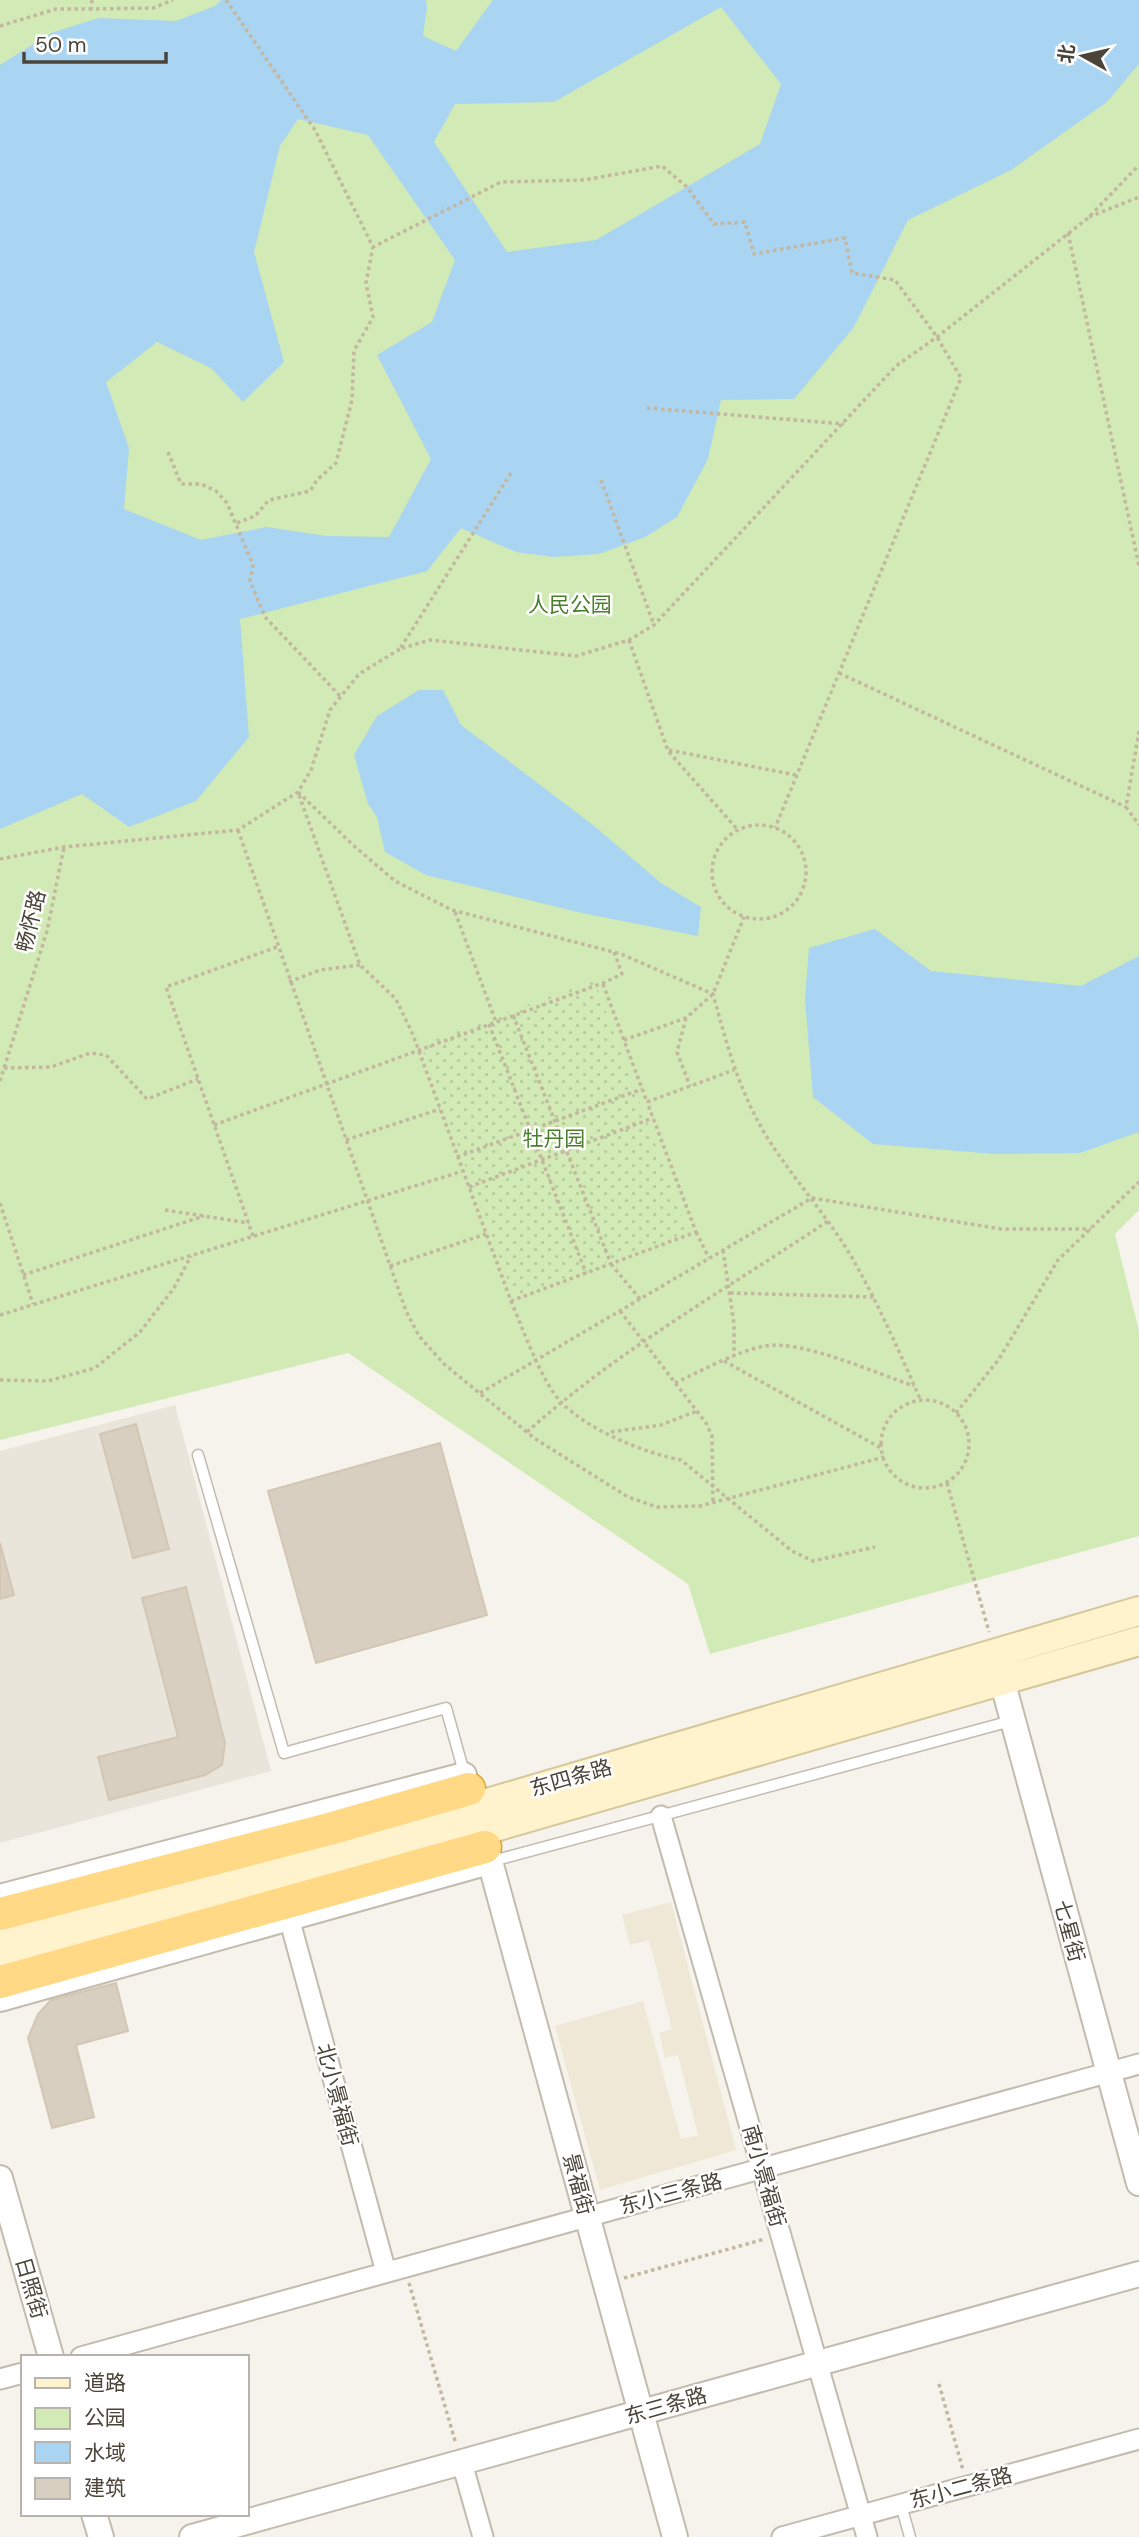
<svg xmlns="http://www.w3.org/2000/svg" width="1139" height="2537" font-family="'DM Sans','Noto Sans SC',sans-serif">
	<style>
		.residential { fill: #eae5da }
		.education { fill: #efe8d6 }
		.park { fill: #d2eab5 }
		.garden { fill: url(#garden-dots) }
		.water { fill: #a9d4f2; fill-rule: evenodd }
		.building { fill: #d8cfc1; stroke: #d3c7b4; stroke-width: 2 }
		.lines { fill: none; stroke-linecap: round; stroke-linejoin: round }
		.service-casing { stroke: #c2bbae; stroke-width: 13 }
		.minor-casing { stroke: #c2bbae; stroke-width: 23 }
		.tertiary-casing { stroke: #c2bbae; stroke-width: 28 }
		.secondary-casing { stroke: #d6c79b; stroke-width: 32 }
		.trunk-casing { stroke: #e0a43c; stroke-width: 35 }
		.path { stroke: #c4b79f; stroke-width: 3.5; stroke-dasharray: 3.5 3.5; stroke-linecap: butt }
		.service { stroke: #fff; stroke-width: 10 }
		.minor { stroke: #fff; stroke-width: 19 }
		.tertiary { stroke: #fff; stroke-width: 24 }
		.secondary { stroke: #fff3cd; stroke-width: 28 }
		.trunk { stroke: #ffd985; stroke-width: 32 }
		.labels { text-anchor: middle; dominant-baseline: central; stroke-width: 5; stroke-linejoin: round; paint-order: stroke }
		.park-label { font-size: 21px; fill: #4a7f2a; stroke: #fff }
		.street-label { font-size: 21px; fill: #4b4439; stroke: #fff }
	</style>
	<defs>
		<pattern id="garden-dots" width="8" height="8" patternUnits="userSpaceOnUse" patternTransform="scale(1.75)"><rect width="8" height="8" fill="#d2eab5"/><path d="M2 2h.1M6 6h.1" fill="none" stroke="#b6ca9c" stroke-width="1.8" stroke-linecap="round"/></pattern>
	</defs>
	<rect width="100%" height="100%" fill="#f6f3ec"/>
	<path class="residential" d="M175,1405L271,1771L0,1843V1451Z"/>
	<path class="education" d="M671,1902L736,2150L600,2190L555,2026L643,2001L681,2139L698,2135L678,2055L665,2058L659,2033L672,2029L649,1940L630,1945L622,1915Z"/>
	<path class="park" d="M0,0H1139V1210L1115,1234L1139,1331V1536L710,1654L688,1584L348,1353L0,1440Z"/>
	<path class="garden" d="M594,980L688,1232L514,1297L421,1045Z"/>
	<path class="water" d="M221,0H426L427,7L423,36L456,51L493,0H1139V64L1107,102L1011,170L908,220L854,327L794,399L721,400L708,459L677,517L645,537L599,554L553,557L516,552L461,528L427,571L240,619L249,737L196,801L129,827L82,794L0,829V65L51,33L99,18L176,21L215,6ZM721,7L781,84L760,144L596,240L507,252L434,142L455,104L554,102ZM298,119L368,135L455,260L432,322L377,355L431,459L389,537L326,536L267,527L201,540L124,509L129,448L106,382L157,342L211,368L243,402L284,362L254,252L280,146Z
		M419,690H443L461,725L593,825L661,883L701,907L698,936L582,913L426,875L385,852L377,817L368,804L354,755L377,716Z
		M875,929L931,971L1081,986L1139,956V1132L1080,1153L995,1154L873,1144L813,1097L805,999L809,948Z"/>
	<path class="building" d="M136,1424L169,1549L133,1558L100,1434Z
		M440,1443L487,1615L316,1663L268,1491Z
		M0,1543L14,1595L0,1599Z
		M186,1587L225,1743L222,1765L205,1775L109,1800L98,1757L178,1737L142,1598Z
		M116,1983L128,2031L76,2045L94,2117L52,2128L28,2038L38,2014L51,2000Z"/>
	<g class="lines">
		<g class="service-casing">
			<path id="service" d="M198,1455L284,1753L446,1708L465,1776
				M489,1862L1011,1721
				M901,2505L910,2537"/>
		</g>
		<g class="minor-casing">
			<path id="minor" d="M661,1816L867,2537
				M289,1918L386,2272
				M81,2357L1139,2064
				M0,2379L23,2373
				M462,2463L483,2537
				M782,2537L1139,2439"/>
		</g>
		<g class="tertiary-casing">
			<path id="tertiary" d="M997,1662L1139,2183
				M482,1832L675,2537
				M0,1897L464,1775
				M0,1999L489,1862
				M0,2178L51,2357
				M94,2514L101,2537
				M192,2537L1139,2274"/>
		</g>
		<g class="secondary-casing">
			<path id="secondary" d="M0,1937L474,1807L1139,1611
				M0,1963L481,1831L1139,1641"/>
		</g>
		<g class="trunk-casing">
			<path id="trunk" d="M0,1914L329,1829L469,1789
				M0,1982L485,1847"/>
		</g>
		<path class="path" d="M92,0L91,9L153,8L173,0
			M226,0L315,130L373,247L501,182L584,180L662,166L687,187L714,224L745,222L754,254L845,238L852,273L895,280L937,337L961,378L775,828
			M0,26L56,9H91
			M1089,217L1139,197
			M1068,233L1139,566
			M647,408L844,424
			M168,452L181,484H201L216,491L227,503L253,565L250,581L265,617L341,697
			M511,473L400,649L430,640L576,656L629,640L654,625L896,366L937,337L1088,218L1139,165
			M601,480L654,625
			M237,523L255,516L269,500L310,491L317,480L336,463L352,400L354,351L373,317L366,283L373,247
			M629,640L668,751L738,830
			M839,673L1126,807
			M1139,731L1126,807L1139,825
			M669,750L796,775
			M298,792L353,845L395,881L452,910L621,954L713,994C727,1045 738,1088 765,1134C791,1176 825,1213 851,1256C878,1303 899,1351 921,1401
			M299,795L360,965L396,999L413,1035L511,1301L696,1232L647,1102
			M712 872a47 47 0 1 1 94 0a47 47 0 1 1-94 0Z
			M238,830L406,1311L419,1336L444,1364L534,1438L628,1497L657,1507L700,1506L884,1457
			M0,859L64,847L238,830L298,792L311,770L330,710L359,674L400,649
			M455,912L496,1022
			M289,982L320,970L360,965
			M603,984L647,1102L734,1070
			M513,1015L611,1264
			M686,1018L677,1052L690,1086
			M489,1024L586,1273
			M624,1040L686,1018L713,994L744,917
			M4,1068L51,1067L90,1053L106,1055L147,1099L198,1079
			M0,1081L47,931L64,847
			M214,1125L603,983L622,974L614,952
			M346,1140L440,1109
			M457,1157L642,1089
			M469,1187L653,1118
			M0,1203L33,1304
			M165,1210L249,1223
			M696,1232L709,1258
			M253,1236L166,987L277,947
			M723,1250L734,1324V1357
			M611,1264L640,1299
			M390,1266L486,1234
			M23,1275L204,1216
			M730,1293L874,1297
			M511,1301C523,1329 541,1381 561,1402C588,1430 644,1453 681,1460L792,1551L813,1561L875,1547
			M620,1311L706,1423L712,1436L713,1502
			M0,1315L463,1171
			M724,1361L881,1448
			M0,1380L48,1381L95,1368L140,1332L174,1288L191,1256
			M675,1383C701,1371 737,1351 765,1346C800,1339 878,1374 914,1386
			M480,1393L812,1198L1001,1229H1091
			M881 1444a44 44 0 1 1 88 0a44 44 0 1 1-88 0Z
			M956,1413L999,1359L1058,1260L1139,1182
			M527,1432C618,1350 727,1289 828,1221
			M611,1432L661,1425L697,1411
			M947,1483L989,1632
			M624,2278L765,2239
			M409,2283L456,2444
			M939,2384L963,2470"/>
		<use href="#service" class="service"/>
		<use href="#minor" class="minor"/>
		<use href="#tertiary" class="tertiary"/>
		<use href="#secondary" class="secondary"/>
		<use href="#trunk" class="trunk"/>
	</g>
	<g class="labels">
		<g class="park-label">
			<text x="570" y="605">人民公园</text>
			<text x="554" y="1139">牡丹园</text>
		</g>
		<g class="street-label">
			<text transform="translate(31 921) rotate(-76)">畅怀路</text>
			<text transform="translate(571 1778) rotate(-16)">东四条路</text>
			<text transform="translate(1069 1931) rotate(75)">七星街</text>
			<text transform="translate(337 2095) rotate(75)">北小景福街</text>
			<text transform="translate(764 2176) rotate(74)">南小景福街</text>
			<text transform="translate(578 2184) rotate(75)">景福街</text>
			<text transform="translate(671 2194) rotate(-15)">东小三条路</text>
			<text transform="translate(31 2288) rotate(74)">日照街</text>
			<text transform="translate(666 2406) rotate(-16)">东三条路</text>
			<text transform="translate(961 2488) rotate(-15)">东小二条路</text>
		</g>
	</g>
	<rect x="21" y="2355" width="228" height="161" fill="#ffffff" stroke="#b7b4b0" stroke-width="2"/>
	<rect x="35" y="2378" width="35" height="10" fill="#fff3cd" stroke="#b7b4b0" stroke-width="2"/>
	<text x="84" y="2390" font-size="21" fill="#4b4439">道路</text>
	<rect x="35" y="2408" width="35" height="21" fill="#d2eab5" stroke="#b7b4b0" stroke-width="2"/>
	<text x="84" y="2425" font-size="21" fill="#4b4439">公园</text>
	<rect x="35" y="2442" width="35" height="21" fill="#a9d4f2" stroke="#b7b4b0" stroke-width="2"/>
	<text x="84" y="2460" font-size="21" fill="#4b4439">水域</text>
	<rect x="35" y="2478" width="35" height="21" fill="#d8cfc1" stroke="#b7b4b0" stroke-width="2"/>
	<text x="84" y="2495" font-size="21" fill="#4b4439">建筑</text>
	<g transform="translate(1083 56) rotate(278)" stroke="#ffffff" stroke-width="5" paint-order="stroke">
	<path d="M0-5L12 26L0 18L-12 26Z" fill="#4b4439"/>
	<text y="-10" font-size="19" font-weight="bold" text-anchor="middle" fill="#4b4439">北</text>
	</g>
	<path d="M24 52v10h142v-10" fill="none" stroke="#4b4439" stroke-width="3.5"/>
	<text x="35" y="52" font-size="21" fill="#4b4439" stroke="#ffffff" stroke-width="5" paint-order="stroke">50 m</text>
</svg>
